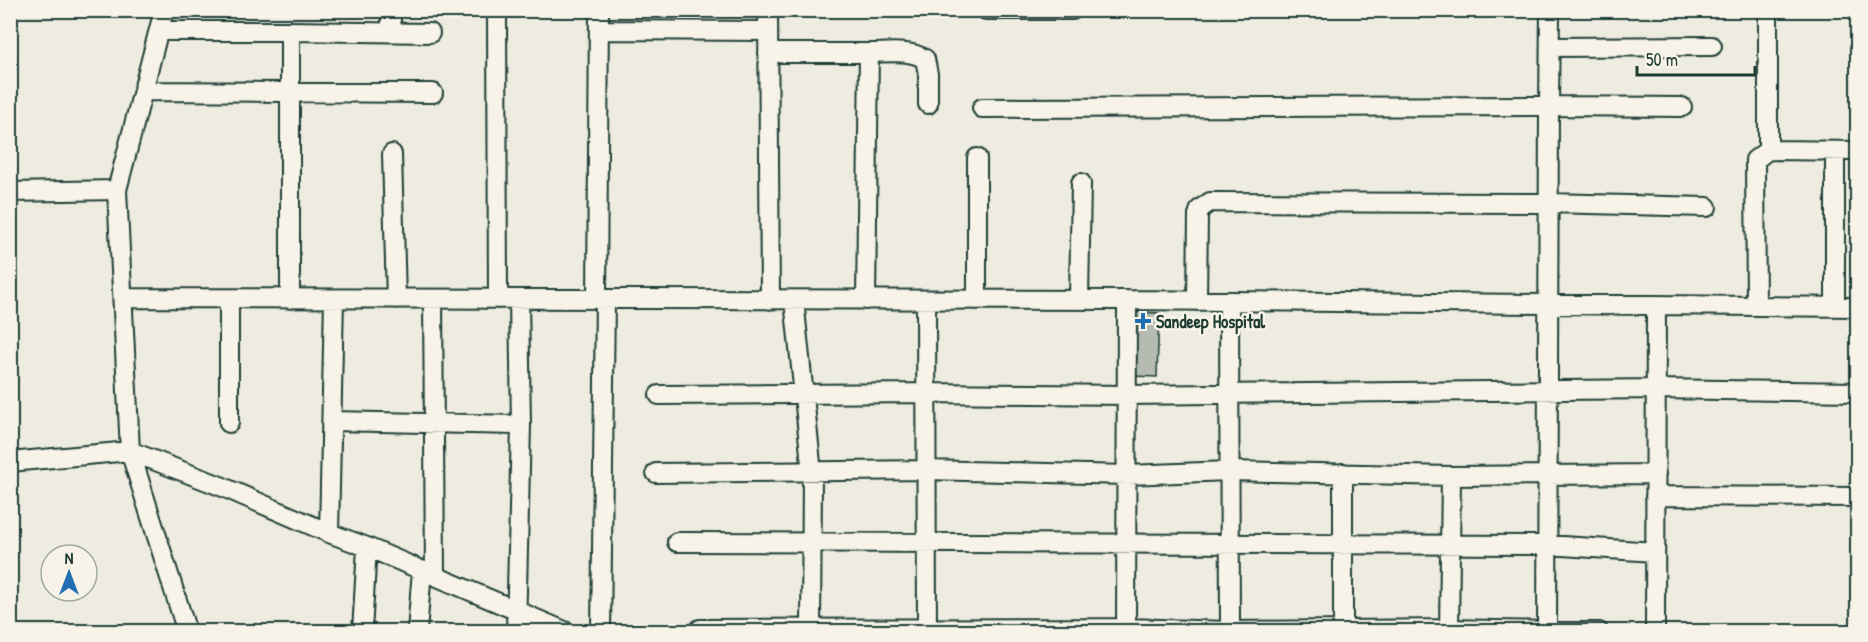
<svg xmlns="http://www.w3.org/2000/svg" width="1868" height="642" font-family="'Patrick Hand',sans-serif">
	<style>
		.building { fill: #b5bbb0; stroke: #1f3d34; stroke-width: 1.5 }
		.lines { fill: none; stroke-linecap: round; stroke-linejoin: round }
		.minor-casing { stroke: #1f3d34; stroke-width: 22 }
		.minor { stroke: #f7f3e8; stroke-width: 18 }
		.poi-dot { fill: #1f6fb2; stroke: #f7f3e8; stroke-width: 2 }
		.labels { text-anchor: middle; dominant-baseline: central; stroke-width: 5; stroke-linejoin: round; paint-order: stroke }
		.poi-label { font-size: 18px; font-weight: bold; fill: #1f3d34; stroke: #f7f3e8; text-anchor: start }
	</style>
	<rect width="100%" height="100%" fill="#eeece1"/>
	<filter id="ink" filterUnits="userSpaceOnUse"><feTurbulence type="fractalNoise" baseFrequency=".0167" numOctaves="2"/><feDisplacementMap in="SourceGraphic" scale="12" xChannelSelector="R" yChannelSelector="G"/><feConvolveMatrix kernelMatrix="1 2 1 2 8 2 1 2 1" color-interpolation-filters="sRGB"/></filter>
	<g filter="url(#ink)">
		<path class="building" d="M1136,312L1159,313L1157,377L1133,376Z"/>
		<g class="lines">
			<g class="minor-casing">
				<path id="minor" d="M164,10L117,190L130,451L187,632
					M497,10L498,299
					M768,10L770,300
					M986,10H1072
					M1550,10L1549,106L1682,107
					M599,30L768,31
					M159,31H290V299
					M290,31L430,33
					M391,32V10
					M1550,47L1712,46
					M768,53H869L866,300
					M869,53C887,53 909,49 925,59L928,74V104
					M144,91L433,93
					M982,108L1549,106L1547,632
					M1768,150V10
					M392,154L396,299
					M977,158V300
					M10,192L117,190
					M123,298L1127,300L1858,307
					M229,299V423
					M433,299L435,575
					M519,299L521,425
					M597,299L599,10
					M794,300L812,473L811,632
					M926,300L927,632
					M1079,300L1081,183
					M1197,301L1198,215L1200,209L1210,202L1549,203L1707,207
					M1229,301L1230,632
					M1756,306L1755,160L1768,150L1858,151
					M1835,307V152
					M659,395L926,393L1127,395L1656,389L1858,392
					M332,421L521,425L516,632
					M10,462L130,451L223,487L329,533L367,547L567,632
					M656,473L926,470L1127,475L1229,471L1451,476
					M1343,473V632
					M1655,496L1858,497
					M329,533L334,299
					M677,542L1547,545L1655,552
					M700,629L1126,628L1230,631L1449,629L1599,632
					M362,632L367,547
					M417,632L422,570
					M601,632L605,299
					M1126,632L1127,300
					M1449,632L1451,476L1656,474
					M1655,632L1656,306"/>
			</g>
			<use href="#minor" class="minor"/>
		</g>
	</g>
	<path class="poi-dot" d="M1140 312h6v6h6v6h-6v6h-6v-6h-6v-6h6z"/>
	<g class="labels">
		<g class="poi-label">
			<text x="1156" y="321">Sandeep Hospital</text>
		</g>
	</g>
	<rect width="1868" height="642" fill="none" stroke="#f7f3e8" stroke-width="36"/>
	<rect x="18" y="18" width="1832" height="606" fill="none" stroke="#1f3d34" stroke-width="2" filter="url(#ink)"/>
	<g transform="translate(69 573)"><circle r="28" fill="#f7f3e8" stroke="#a1aaa0" stroke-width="1.5"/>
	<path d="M0-4.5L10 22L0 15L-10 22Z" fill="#1f6fb2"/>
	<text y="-9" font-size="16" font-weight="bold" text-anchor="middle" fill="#1f3d34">N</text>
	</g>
	<path d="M1637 66v9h118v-9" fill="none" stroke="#1f3d34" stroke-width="3"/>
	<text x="1646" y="66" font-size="18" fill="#1f3d34" stroke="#f7f3e8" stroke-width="4.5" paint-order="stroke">50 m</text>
</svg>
